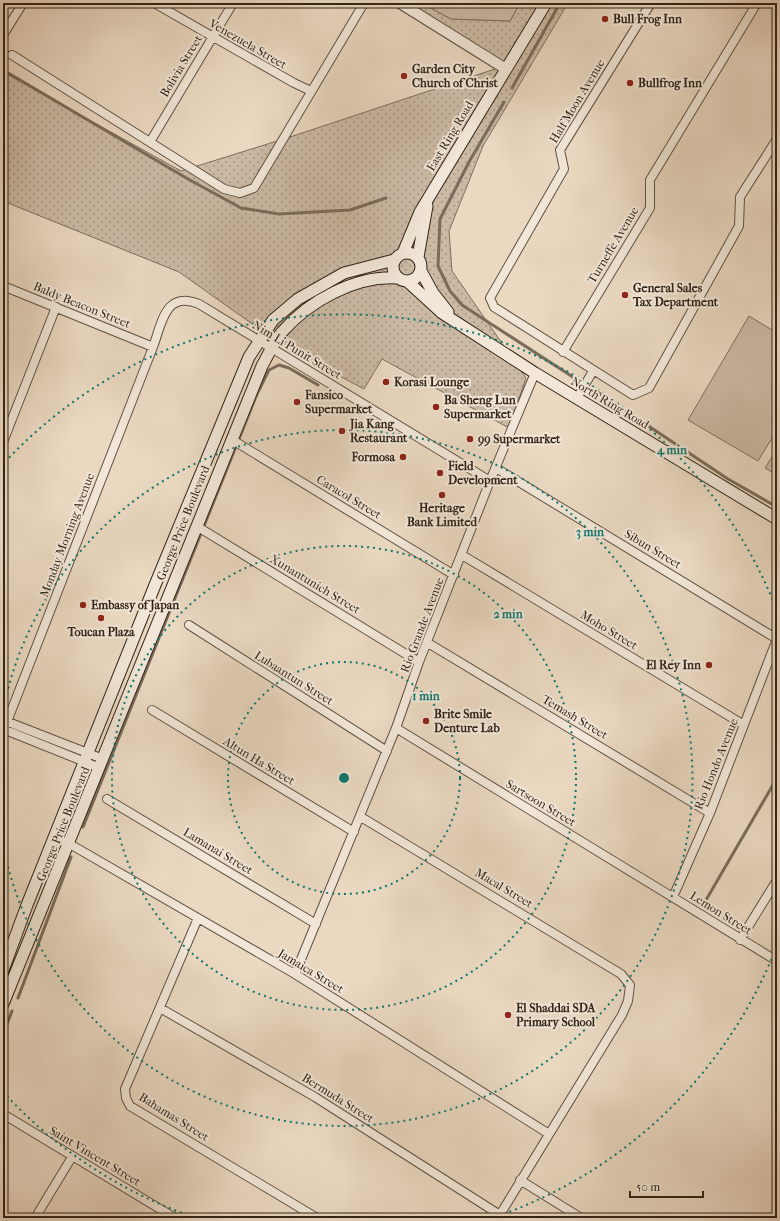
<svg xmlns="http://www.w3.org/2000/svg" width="780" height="1221" font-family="'IM FELL French Canon',serif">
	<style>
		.grass { fill: url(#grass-dots); stroke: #7e6e5e }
		.park { fill: #cbb9a4; stroke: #7e6e5e }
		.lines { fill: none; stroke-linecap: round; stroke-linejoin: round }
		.stream { stroke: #7b6b5a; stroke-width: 3 }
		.minor-casing { stroke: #605142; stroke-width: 10 }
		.tertiary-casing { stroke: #605142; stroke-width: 12 }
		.secondary-casing { stroke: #322417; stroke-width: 13 }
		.minor { stroke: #f1e6d7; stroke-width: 8 }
		.tertiary { stroke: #f1e6d7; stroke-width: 10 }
		.secondary { stroke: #f1e6d7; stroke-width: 11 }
		.ring { fill: none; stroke: #0f766e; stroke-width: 2; stroke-dasharray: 2 4 }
		.poi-dot { fill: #8f2418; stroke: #f1e6d7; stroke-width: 1.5 }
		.labels { text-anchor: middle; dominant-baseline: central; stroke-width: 4; stroke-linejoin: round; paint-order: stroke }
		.poi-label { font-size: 12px; font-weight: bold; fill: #322417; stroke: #f1e6d7; text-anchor: start }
		.street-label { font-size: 12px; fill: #322417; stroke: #f1e6d7 }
		.centre { fill: #0f766e; stroke: #f1e6d7; stroke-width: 2 }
		.ring-label { font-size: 12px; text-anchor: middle; font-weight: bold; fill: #0f766e; stroke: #f1e6d7; stroke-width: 4; stroke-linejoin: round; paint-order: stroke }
	</style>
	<defs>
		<pattern id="grass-dots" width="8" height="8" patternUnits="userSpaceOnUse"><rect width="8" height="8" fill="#cbb9a4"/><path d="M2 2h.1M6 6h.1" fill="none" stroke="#a59685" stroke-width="1.8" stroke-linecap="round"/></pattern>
	</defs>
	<rect width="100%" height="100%" fill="#ead8c1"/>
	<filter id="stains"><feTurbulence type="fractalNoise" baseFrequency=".005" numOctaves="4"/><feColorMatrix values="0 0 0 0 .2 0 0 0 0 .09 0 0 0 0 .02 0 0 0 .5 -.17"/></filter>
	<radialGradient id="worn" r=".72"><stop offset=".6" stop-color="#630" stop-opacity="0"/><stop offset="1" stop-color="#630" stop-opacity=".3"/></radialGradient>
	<path class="grass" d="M389,3H422L451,19L510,21L520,3H568L483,146L449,231L452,271L526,378L509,428L382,359L364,389L282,345L179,272L3,201V72L181,171L290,137L495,69Z"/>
	<path class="park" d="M422,3H520L510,21L451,19Z
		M749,316L777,333V430L758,461L688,420Z
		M777,449V475L765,468Z"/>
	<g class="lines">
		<path class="stream" d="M3,70L188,179L241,208L279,214L350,210L386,198
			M512,88L560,3
			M504,102L469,162L440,219L438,266L450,291L462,305L579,381
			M593,389L728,479L777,507
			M83,827L257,394L269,370L279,365L289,368L318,385
			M706,900L777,778
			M18,998L71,857
			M3,1035L12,1011"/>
		<g class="minor-casing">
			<path id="minor" d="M154,3L294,83L311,91
				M651,3L560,150L564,169L490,298L494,307L633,395L649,388L739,226L740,197L777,139
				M3,35L23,3
				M12,55L224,189L240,193L254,188L364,3
				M150,142L233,3
				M3,286L153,347
				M563,352L650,208V180L757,3
				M577,398L593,371
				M231,439L454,575
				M3,442L56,307
				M496,468L777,639
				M198,527L419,662
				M462,555L744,725
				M189,625L387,751
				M428,643L710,813
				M152,710L354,832
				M3,720L103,759
				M396,728L777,961
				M3,729L100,768
				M3,732L153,347C162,323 165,290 199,304L490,481
				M107,799L316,924
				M361,817L621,974L630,985L628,1001L622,1015L498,1218
				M54,838L68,843L295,974L549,1134
				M673,897L710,813L777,639
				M198,918L125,1089L126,1098L130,1106L317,1218
				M740,940L777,880
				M295,974L396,728L419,662L490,481L535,373
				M160,1008L315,1097L500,1215
				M3,1114L175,1218
				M520,1180L581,1218
				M35,1218L72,1157"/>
		</g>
		<g class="tertiary-casing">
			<path id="tertiary" d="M400,3L506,69"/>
		</g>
		<g class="secondary-casing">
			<path id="secondary" d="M393 267a14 14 0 1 1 28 0a14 14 0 1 1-28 0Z
				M403,253L420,212L546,3
				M418,257L427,206
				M421,271L433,293L448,312
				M407,281L442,313L535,373L777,519
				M3,970L27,905L155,585L249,357L273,320L298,299L344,273L394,260
				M3,1004L262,366C268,355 274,342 282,332C309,301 356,275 398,278"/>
		</g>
		<use href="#minor" class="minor"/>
		<use href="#tertiary" class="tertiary"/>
		<use href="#secondary" class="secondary"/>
	</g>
	<g class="ring">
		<circle cx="344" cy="778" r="116"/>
		<circle cx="344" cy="778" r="232"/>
		<path d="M4 706A348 348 0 1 1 4 850"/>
		<path d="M776 948A464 464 0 0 1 495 1217M193 1217A464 464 0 0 1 5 1094M5 462A464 464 0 0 1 776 608"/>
	</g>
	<g class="poi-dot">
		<circle cx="605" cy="19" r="4"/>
		<circle cx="404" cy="76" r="4"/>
		<circle cx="630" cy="83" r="4"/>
		<circle cx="625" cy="295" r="4"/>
		<circle cx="386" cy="382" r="4"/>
		<circle cx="297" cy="402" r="4"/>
		<circle cx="436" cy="407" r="4"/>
		<circle cx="342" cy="431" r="4"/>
		<circle cx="470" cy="439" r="4"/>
		<circle cx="403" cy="457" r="4"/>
		<circle cx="440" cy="473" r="4"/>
		<circle cx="442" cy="495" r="4"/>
		<circle cx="83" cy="605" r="4"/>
		<circle cx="101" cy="618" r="4"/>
		<circle cx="709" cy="665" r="4"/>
		<circle cx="426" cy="721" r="4"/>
		<circle cx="508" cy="1015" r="4"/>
	</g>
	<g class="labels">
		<g class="poi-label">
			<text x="613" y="19">Bull Frog Inn</text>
			<text x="412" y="69">Garden City<tspan x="412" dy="14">Church of Christ</tspan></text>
			<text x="638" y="83">Bullfrog Inn</text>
			<text x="633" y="288">General Sales<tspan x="633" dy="14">Tax Department</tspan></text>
			<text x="394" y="382">Korasi Lounge</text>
			<text x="305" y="395">Fansico<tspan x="305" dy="14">Supermarket</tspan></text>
			<text x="444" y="400">Ba Sheng Lun<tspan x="444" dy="14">Supermarket</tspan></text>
			<text x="350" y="424">Jia Kang<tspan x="350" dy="14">Restaurant</tspan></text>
			<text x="478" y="439">99 Supermarket</text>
			<text x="395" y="457" text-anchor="end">Formosa</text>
			<text x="448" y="466">Field<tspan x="448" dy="14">Development</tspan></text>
			<text x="442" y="508" text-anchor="middle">Heritage<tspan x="442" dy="14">Bank Limited</tspan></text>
			<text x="91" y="605">Embassy of Japan</text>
			<text x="101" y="632" text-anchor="middle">Toucan Plaza</text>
			<text x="701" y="665" text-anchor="end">El Rey Inn</text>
			<text x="434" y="714">Brite Smile<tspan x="434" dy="14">Denture Lab</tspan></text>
			<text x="516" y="1008">El Shaddai SDA<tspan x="516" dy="14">Primary School</tspan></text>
		</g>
		<g class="street-label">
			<text transform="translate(248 44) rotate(30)">Venezuela Street</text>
			<text transform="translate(181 66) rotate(-59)">Bolivia Street</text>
			<text transform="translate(577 101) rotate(-59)">HalfMoon Avenue</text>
			<text transform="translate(450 136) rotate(-59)">East Ring Road</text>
			<text transform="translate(613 245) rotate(-59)">Turneffe Avenue</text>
			<text transform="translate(82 305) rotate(22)">Baldy Beacon Street</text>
			<text transform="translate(297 350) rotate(31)">Nim Li Punit Street</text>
			<text transform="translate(610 403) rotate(31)">North Ring Road</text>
			<text transform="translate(349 497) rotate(31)">Caracol Street</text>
			<text transform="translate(183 523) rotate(-68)">George Price Boulevard</text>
			<text transform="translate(67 535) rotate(-69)">Monday Morning Avenue</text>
			<text transform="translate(653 549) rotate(31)">Sibun Street</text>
			<text transform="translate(315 584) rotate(31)">Xunantunich Street</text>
			<text transform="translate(422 625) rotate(-69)">Rio Grande Avenue</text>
			<text transform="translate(609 630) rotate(31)">Moho Street</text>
			<text transform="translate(294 678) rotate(32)">Lubaantun Street</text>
			<text transform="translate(575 717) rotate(31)">Temash Street</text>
			<text transform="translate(259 761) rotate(31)">Altun Ha Street</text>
			<text transform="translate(716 764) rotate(-68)">Rio Hondo Avenue</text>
			<text transform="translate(541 803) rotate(31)">Sartsoon Street</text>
			<text transform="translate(63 824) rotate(-68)">George Price Boulevard</text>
			<text transform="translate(218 851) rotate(31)">Lamanai Street</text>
			<text transform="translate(504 888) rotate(31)">Macal Street</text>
			<text transform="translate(721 913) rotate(32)">Lemon Street</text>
			<text transform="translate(311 971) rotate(31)">Jamaica Street</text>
			<text transform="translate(338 1098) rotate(32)">Bermuda Street</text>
			<text transform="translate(174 1117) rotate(32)">Bahamas Street</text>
			<text transform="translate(95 1156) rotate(31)">Saint Vincent Street</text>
		</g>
	</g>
	<circle cx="344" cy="778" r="6" class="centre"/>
	<g class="ring-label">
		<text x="672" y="454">4 min</text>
		<text x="590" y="536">3 min</text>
		<text x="508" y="618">2 min</text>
		<text x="426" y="700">1 min</text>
	</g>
	<rect width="780" height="1221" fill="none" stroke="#ead8c1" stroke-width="16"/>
	<rect x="4" y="4" width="772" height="1213" fill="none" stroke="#322417" stroke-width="2"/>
	<rect x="8" y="8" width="764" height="1205" fill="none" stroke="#322417"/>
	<path d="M630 1191v6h73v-6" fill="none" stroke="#322417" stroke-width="2"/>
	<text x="636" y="1191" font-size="12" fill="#322417" stroke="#f1e6d7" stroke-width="3" paint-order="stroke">50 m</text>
	<rect width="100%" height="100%" filter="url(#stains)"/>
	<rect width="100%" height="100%" fill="url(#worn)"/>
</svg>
